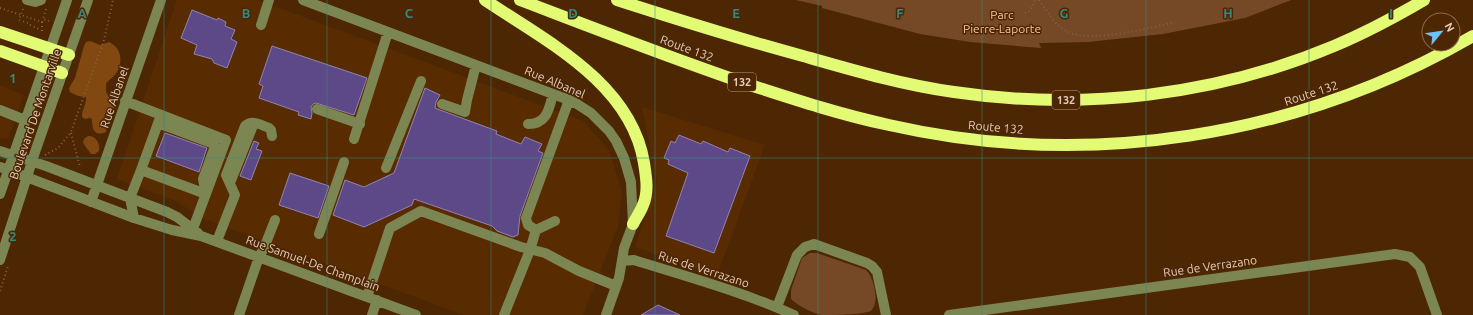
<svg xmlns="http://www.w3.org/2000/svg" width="1473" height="315" font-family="Ubuntu,sans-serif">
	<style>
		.built { fill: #582c00 }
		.green { fill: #754925 }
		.forest { fill: #814812 }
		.building { fill: #5e4988; stroke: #9183b3 }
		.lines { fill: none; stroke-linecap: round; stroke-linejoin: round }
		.path { stroke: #836145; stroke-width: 2; stroke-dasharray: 1 3; stroke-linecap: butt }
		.minor { stroke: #7c8653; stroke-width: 10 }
		.highway { stroke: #e3fb74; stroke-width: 12 }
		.grid { fill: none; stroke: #3a877d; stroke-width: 1; stroke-opacity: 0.55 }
		.labels { text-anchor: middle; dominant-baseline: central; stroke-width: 3; stroke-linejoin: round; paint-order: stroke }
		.shield { fill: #4d2704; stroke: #b79a84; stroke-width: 1 }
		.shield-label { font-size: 11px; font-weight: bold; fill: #e5ccbb }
		.park-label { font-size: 12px; fill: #fac69f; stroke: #4d2704 }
		.street-label { font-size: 12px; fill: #e5ccbb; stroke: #4d2704 }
		.grid-label { font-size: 13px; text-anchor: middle; font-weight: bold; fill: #3a877d; stroke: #4d2704; stroke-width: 3; stroke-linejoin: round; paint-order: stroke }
	</style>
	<rect width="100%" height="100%" fill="#4d2704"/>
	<path class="built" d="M177,0H258L583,121L609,150L622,192L618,226L583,315H464L204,219L176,201L117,179Z
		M0,85L24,95L8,138L0,139Z
		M642,107L765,145L717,275L635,247L657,182Z"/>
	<path class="green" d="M796,0H1291L1245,18L1163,34L1088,42L1039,43L1041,48L970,42L920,34L822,8V6Z
		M810,253H817L866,270C873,277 877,293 875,303C875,306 872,309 871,311C862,315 830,315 821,315C811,312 798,306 791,299V290L802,258Z"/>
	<path class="forest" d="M90,41L100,45L109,42C122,48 124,63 115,75C112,78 108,80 106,84V92L114,106L112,114L107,118L106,132C94,137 92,129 92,119L90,118L85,119L82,117C82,109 87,103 86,97L78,96L70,92L69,88L75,78L84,46L86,42Z
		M88,136C97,136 100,144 99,151L95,154H91L83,143L84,139Z"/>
	<path class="building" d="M192,10L217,20L218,18L226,22L225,26L235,30L231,39L237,42L227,68L214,63L212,59L194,54L197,45L181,38Z
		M272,46L367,78L354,115L316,103L313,104L311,107L312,113L311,119L298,115L299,112L259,98L263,86L259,84Z
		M425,88L440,95L436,102L435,108L440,110L497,131L496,134L521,144L525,137L542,144L538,151L543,153L520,216L518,235L513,237L497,231L492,226L414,199L412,205L364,227L333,215L345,180L364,187L394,173Z
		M165,133L207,148L199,172L156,156Z
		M679,135L701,144L703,141L728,152L730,148L750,156L714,253L666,236L688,173L668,164L669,160L664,158L671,141L675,143Z
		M254,141L259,143L256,149L262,151L251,180L240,176Z
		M290,173L329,186L318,218L279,205Z
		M658,305L680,315H641Z"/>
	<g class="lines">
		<path class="path" d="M1039,0C1048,12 1054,25 1068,32C1090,43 1151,28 1175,22
			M0,8L42,22L43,19
			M23,9L19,20L28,23L30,25L41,30
			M46,9L43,19L49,21
			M1025,13L1030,11L1035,0
			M42,22V32
			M71,133L80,167
			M45,155L58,148L71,132L104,40L113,0
			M0,291L8,266"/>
		<path class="minor" d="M27,0L35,2L41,0
			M303,0L569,100L577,104L591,113L609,131L616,141L624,158L631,182L633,224L624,248L619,278L606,315
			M261,25L269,0
			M125,101L226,140L191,234
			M442,104L465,112L467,100L476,65
			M317,109L360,124
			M0,110L25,120
			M161,115L141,170L206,194
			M158,123L214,144V149L203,179L206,194
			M528,124C547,124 549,109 553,94
			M354,139L388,32
			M0,151L46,166L167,212L177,217L198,233
			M0,167L134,218L172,230L201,236L416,315
			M386,168L421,81
			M230,183L254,123
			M0,194L67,0
			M91,202L161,0
			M134,218L130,198L141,170
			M536,230L528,225L526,218L569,100
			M319,234L344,162
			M217,241L235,195L226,175L245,126C252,119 261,125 269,128L271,130L272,136
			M0,260L35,152L88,0
			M622,261L634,260C688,277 743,292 794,315
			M367,297L390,228L421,211L521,247L545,253L579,271L616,286
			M777,307L797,255L805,247L814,244L867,263L872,266L877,272L886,315
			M239,315L259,257L264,248L275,220
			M372,315L377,300
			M504,315L530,250L536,230L555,221
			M949,315L1395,254L1410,257L1420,267L1437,315"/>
		<path class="highway" d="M485,0C546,41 631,83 644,163C646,176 649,192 643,205C641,211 636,218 633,224
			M520,0C596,29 673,59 750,85C796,100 842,115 889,125C1087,170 1297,138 1473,36
			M617,0C679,20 740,39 803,56C852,70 903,85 954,92C1082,111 1215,96 1334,46C1365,33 1395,17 1424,0
			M0,32L69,55
			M0,51L62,73"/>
	</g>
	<path class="grid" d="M164,0V315M327,0V315M491,0V315M655,0V315M818,0V315M982,0V315M1146,0V315M1309,0V315M0,158H1473"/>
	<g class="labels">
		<g class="shield">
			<rect x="728" y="73" width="28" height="18" rx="3"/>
			<rect x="1052" y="91" width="28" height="18" rx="3"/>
		</g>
		<g class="shield-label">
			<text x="742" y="82">132</text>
			<text x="1066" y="100">132</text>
		</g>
		<g class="park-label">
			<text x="1002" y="14">Parc<tspan x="1002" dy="14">Pierre-Laporte</tspan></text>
		</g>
		<g class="street-label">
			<text transform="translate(687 48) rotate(20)">Route 132</text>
			<text transform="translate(555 82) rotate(23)">Rue Albanel</text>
			<text transform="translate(1311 93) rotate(-18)">Route 132</text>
			<text transform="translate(114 97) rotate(-71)">Rue Albanel</text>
			<text transform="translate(35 114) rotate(-71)">Boulevard De Montarville</text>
			<text transform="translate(996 127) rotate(5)">Route 132</text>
			<text transform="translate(313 263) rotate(20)">Rue Samuel-De Champlain</text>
			<text transform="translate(1210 266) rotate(-8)">Rue de Verrazano</text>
			<text transform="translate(704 269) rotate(18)">Rue de Verrazano</text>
		</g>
	</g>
	<g class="grid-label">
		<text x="82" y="18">A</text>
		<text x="246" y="18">B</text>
		<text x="409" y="18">C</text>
		<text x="573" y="18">D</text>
		<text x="736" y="18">E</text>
		<text x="900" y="18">F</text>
		<text x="1064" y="18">G</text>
		<text x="1228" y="18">H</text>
		<text x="1391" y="18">I</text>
		<text x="13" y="83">1</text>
		<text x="13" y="241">2</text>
	</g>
	<g transform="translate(1441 32) rotate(61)"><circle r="19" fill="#4d2704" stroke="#8a694d"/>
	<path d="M0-3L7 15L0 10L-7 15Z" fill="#70c1f4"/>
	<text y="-6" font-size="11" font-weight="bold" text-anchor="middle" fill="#e5ccbb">N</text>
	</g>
</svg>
